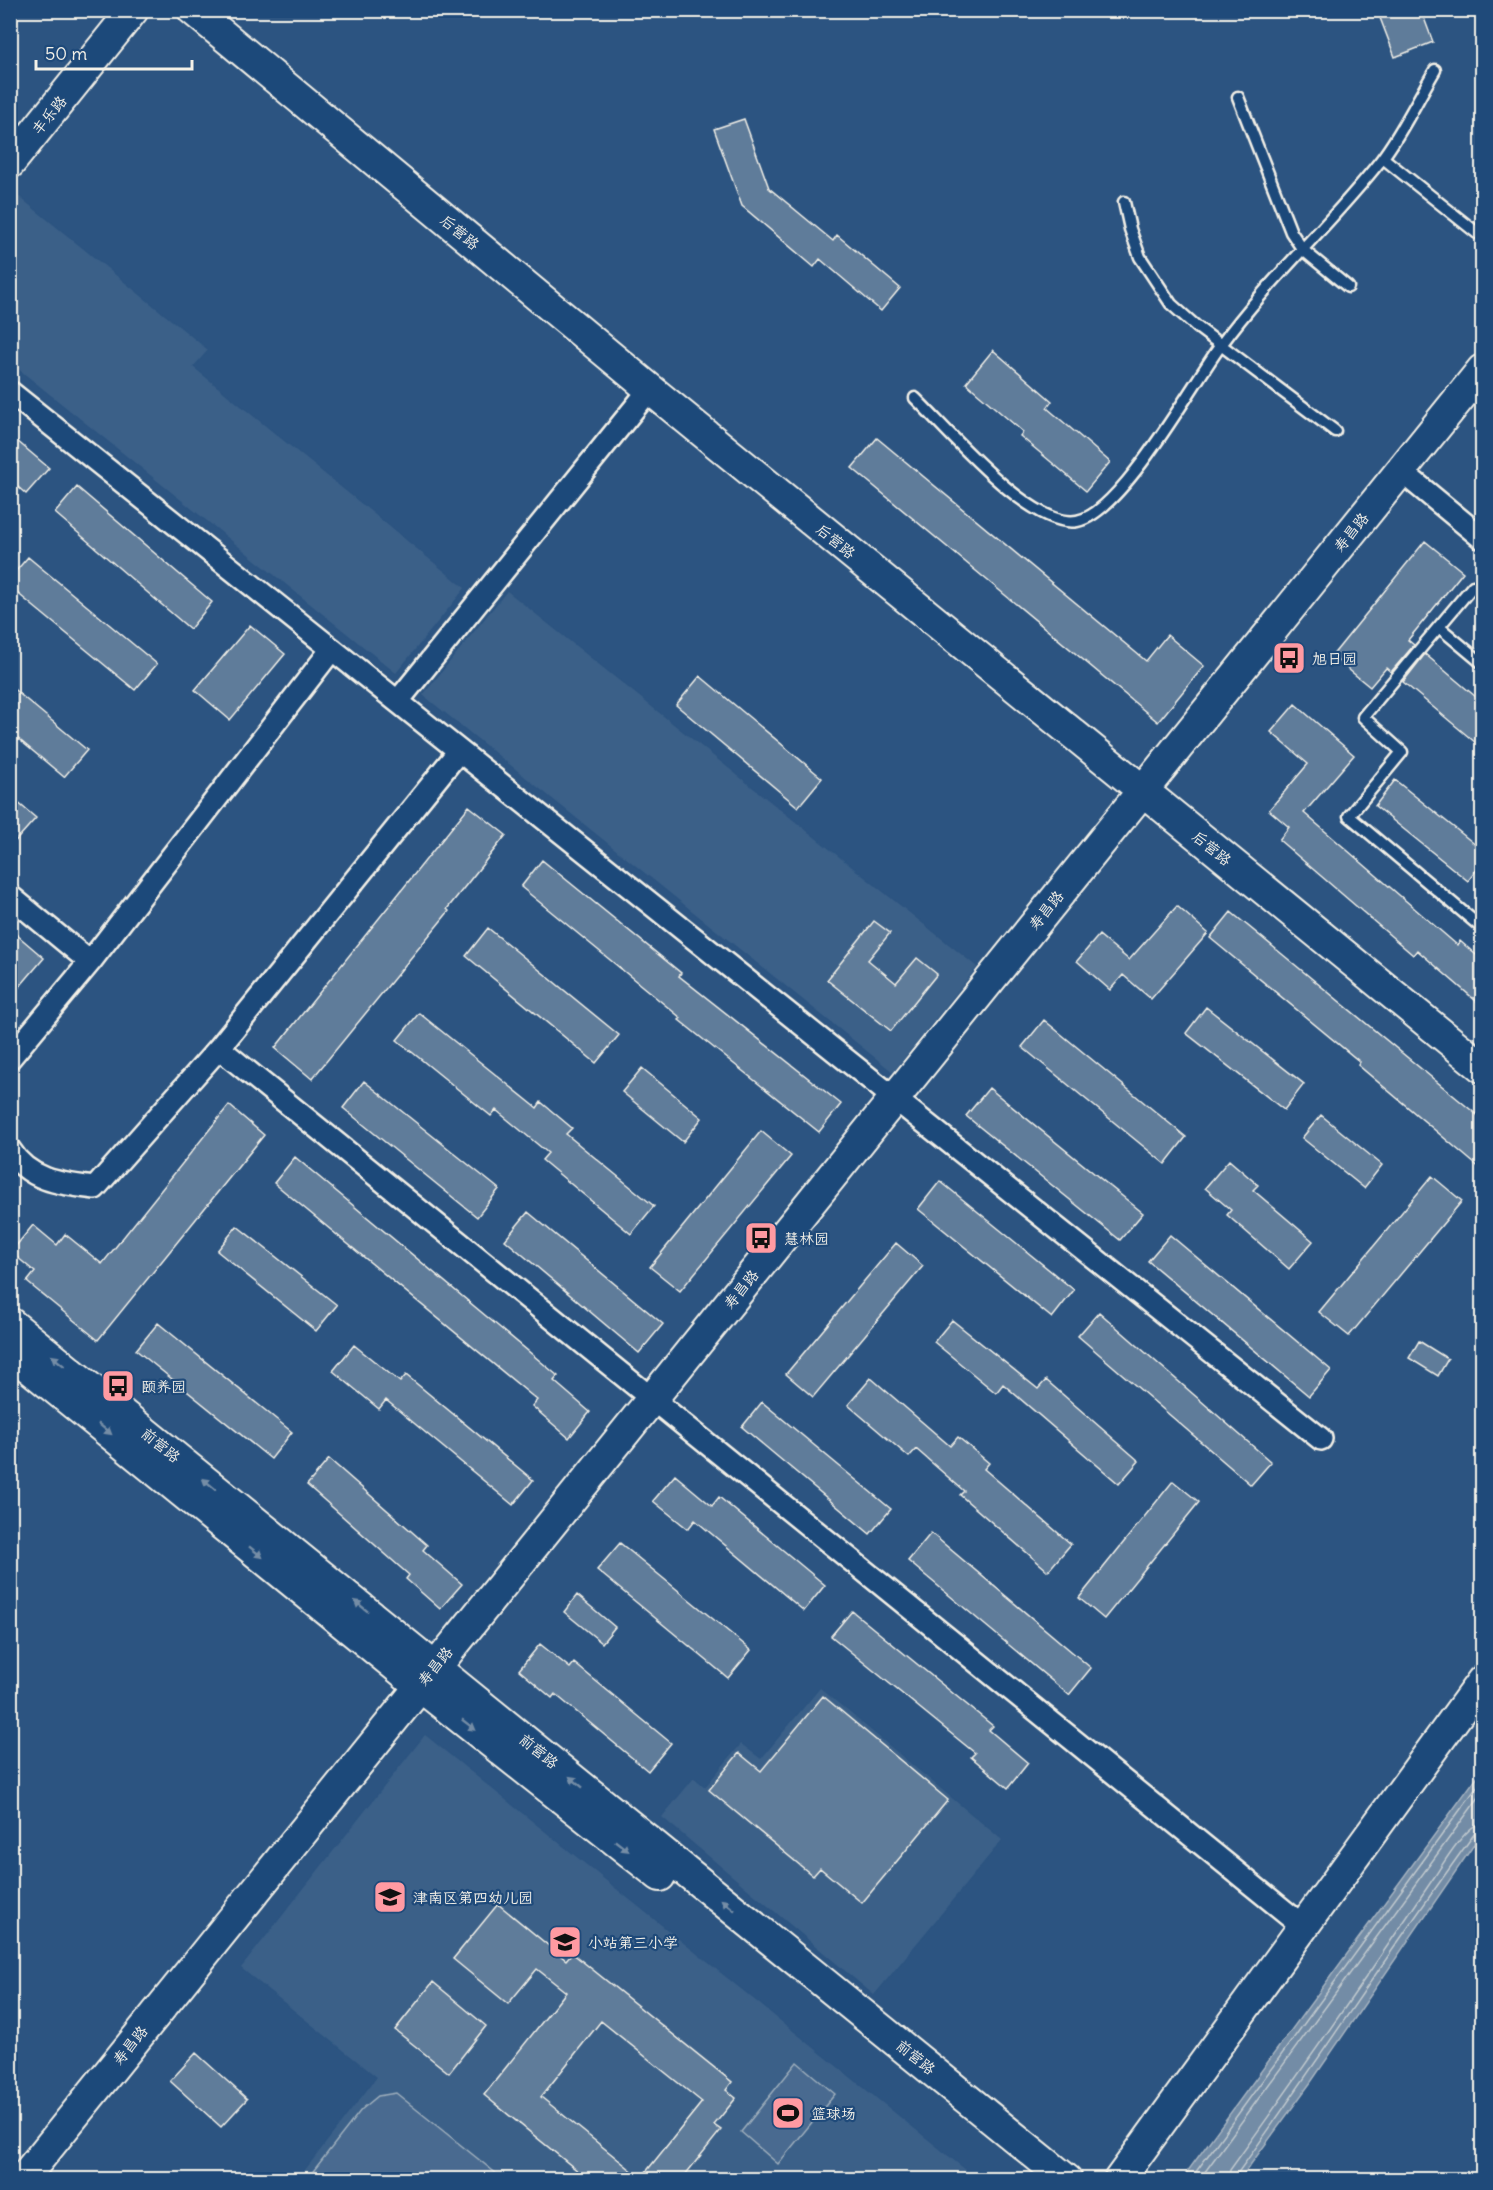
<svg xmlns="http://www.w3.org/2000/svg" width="1493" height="2190" font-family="Delius,'LXGW WenKai TC',sans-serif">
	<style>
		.built { fill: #3b6088 }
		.green { fill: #496b90; stroke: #9eaebc; stroke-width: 1.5 }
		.water { fill: #738ca6; stroke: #a7b4c0; stroke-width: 1.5 }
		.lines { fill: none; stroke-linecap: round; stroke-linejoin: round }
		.shore { stroke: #c0c9ce; stroke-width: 1.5 }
		.building { fill: #5e7b9a; stroke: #f4f1e8; stroke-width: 1.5; fill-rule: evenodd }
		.lane-casing { stroke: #f4f1e8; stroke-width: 15 }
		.street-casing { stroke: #f4f1e8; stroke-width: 26 }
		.secondary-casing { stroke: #f4f1e8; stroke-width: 34 }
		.lane { stroke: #1f4a7a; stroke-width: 10 }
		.street { stroke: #1f4a7a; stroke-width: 21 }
		.secondary { stroke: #1f4a7a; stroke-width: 30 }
		.oneway { fill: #748da6 }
		.labels { text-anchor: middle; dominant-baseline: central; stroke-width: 4.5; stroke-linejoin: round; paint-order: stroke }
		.street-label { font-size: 15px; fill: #f4f1e8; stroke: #1f4a7a }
		.poi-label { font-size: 15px; fill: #f4f1e8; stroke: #1f4a7a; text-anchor: start }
	</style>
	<rect width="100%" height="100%" fill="#2c5481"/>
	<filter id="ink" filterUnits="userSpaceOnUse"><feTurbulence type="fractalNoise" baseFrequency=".0167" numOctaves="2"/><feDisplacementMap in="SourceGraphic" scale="12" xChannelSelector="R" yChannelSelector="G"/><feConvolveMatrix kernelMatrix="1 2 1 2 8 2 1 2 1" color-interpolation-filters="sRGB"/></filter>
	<g filter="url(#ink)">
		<path class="built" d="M12,191L208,350L193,367L465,588L396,673L11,363Z
			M507,591L977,967L893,1072L423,695Z
			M820,1688L1002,1840L874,1995L662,1817L694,1778L705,1787L741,1744L761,1759Z
			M425,1735L977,2179H298L377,2077L241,1968Z"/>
		<path class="green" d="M797,2062L835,2094L778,2164L741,2132Z
			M396,2093L503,2179H307L361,2110L378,2096Z"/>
		<path class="water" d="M1482,1770V1833L1311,2082L1240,2179H1182Z"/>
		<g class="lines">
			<path class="shore" d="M1190,2180L1482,1780
				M1199,2180L1482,1793
				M1228,2180L1230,2170C1300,2073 1368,1975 1435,1876C1444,1862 1467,1824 1482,1823
				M1235,2180L1237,2174C1318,2062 1393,1945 1475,1833L1482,1831"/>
		</g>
		<path class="building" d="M1377,10H1421L1433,42L1395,57Z
			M744,119L769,188L833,241L837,235L900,288L881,311L820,259L814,267L742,206L714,129Z
			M993,350L1052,401L1047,408L1110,462L1086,491L1020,436L1023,432L966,383Z
			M10,435L49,468L26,494L10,480Z
			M877,438L1146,661L1167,635L1204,666L1158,722L852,468Z
			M77,487L212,602L190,629L55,513Z
			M1425,541L1463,572L1408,640L1414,645L1391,672L1386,668L1370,687L1332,656Z
			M28,557L157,664L135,690L10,587V578Z
			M250,625L285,654L230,720L195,690Z
			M1425,654L1482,702V748L1403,682Z
			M700,676L822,778L798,807L676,705Z
			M10,686L87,750L64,777L10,732Z
			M1295,704L1354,755L1304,813L1457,945L1460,941L1482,960V1006L1417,950L1413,955L1279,840L1289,827L1269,810L1308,764L1271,732Z
			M1395,780L1482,850V863L1468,881L1375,806Z
			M10,796L36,818L10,847Z
			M469,806L506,835L447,909L449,911L312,1079L275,1048Z
			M542,860L681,973L679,976L841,1104L819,1132L679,1020L681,1018L521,887Z
			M1177,906L1208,933L1151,999L1123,975L1110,990L1077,961L1099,935L1129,960Z
			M1231,912L1482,1119V1170L1358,1065L1360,1062L1210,938Z
			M874,921L890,933L868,960L896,983L917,958L937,974L891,1031L827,980Z
			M488,928L619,1035L596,1063L466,956Z
			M10,929L44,958L10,998Z
			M1206,1007L1304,1084L1284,1110L1186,1033Z
			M419,1013L537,1108L541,1102L572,1128L566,1134L654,1206L631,1234L542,1160L548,1153L496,1110L491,1116L397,1040Z
			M1044,1020L1186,1137L1165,1164L1022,1047Z
			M642,1068L702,1118L683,1142L622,1092Z
			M364,1081L499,1189L477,1217L343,1108Z
			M989,1088L1143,1213L1120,1240L966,1116Z
			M229,1105L264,1135L98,1340L27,1282L35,1272L11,1252L33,1225L57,1245L65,1234L102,1264Z
			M1321,1115L1382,1165L1364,1188L1302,1138Z
			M761,1131L791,1156L680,1291L650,1267Z
			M295,1157L558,1376L554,1381L590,1412L569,1438L532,1406L537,1400L274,1183Z
			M1229,1160L1258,1185L1253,1190L1313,1241L1289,1269L1227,1215L1231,1210L1205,1188Z
			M1432,1176L1462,1201L1349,1336L1319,1312Z
			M940,1181L1074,1290L1052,1318L918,1209Z
			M528,1212L663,1324L639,1353L505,1240Z
			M237,1226L337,1305L316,1331L217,1251Z
			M1170,1235L1331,1370L1309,1396L1148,1261Z
			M896,1243L923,1266L813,1397L786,1374Z
			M1099,1312L1271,1462L1251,1485L1078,1336Z
			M952,1320L1038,1389L1046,1380L1139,1461L1119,1484L1003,1384L996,1393L934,1342Z
			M158,1323L292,1432L271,1459L136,1350Z
			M1419,1341L1448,1359L1438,1376L1409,1358Z
			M354,1345L400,1382L406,1375L533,1480L513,1505L386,1400L379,1409L333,1371Z
			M871,1378L950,1446L958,1437L989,1463L984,1469L1071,1544L1048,1571L960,1495L964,1491L916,1449L909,1457L848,1405Z
			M762,1402L891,1509L870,1534L742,1427Z
			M329,1459L427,1545L423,1550L462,1584L440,1609L406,1579L409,1575L307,1485Z
			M675,1475L712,1506L719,1497L825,1585L804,1611L695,1520L688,1529L653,1501Z
			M1173,1481L1199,1502L1104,1619L1079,1598Z
			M931,1533L1091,1668L1069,1695L908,1561Z
			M620,1543L751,1650L728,1678L597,1570Z
			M577,1595L615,1627L602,1643L564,1612Z
			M852,1611L993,1726L989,1730L1028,1763L1008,1788L971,1757L975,1753L831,1636Z
			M540,1644L570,1668L574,1663L671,1743L648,1771L555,1694L552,1698L519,1670Z
			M823,1696L948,1800L862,1903L820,1868L813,1876L709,1790L739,1753L761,1771Z
			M498,1904L566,1960L572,1953L732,2082L726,2090L736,2098L714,2125L721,2130L681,2180H589L484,2095L566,1992L537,1969L508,2004L453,1959ZM601,2021L702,2102L641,2178L541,2097Z
			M433,1982L486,2026L449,2073L395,2030Z
			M196,2053L247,2099L221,2127L170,2081Z"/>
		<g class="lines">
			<g class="lane-casing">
				<path id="lane" d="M1238,97L1291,232L1303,250L1348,287
					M1383,158L1477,233
					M1124,202L1130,229L1140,257L1171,304L1197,327L1335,431
					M915,398C948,430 1031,529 1077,521C1121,514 1194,381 1221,345C1269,279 1331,224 1381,160C1402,133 1417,100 1435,70
					M1473,586L1363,717L1402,752L1349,816L1482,928
					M1439,627L1482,663"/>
			</g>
			<g class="street-casing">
				<path id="street" d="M10,392L1321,1439
					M1401,471L1482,538
					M398,701L650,389
					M10,896L90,962
					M219,1048L1304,1927
					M10,1058L90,962L332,649
					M10,1150C29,1181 62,1184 95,1188L219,1048L459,751"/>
			</g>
			<g class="secondary-casing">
				<path id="secondary" d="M193,10L650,389L1482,1067
					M10,163L133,10
					M10,1323L1067,2180
					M10,1352L430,1694L660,1876
					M22,2180L1482,370
					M1119,2180L1482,1681"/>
			</g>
			<use href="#lane" class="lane"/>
			<use href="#street" class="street"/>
			<use href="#secondary" class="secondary"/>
		</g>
		<defs><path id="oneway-solid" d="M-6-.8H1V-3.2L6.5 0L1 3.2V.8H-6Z" transform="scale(1.5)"/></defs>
		<g class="oneway">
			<use href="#oneway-solid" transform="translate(58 1361) rotate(-141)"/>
			<use href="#oneway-solid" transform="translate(105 1429) rotate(39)"/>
			<use href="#oneway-solid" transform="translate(209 1484) rotate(-141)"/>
			<use href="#oneway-solid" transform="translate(256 1552) rotate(39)"/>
			<use href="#oneway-solid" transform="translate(361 1606) rotate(-141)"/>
			<use href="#oneway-solid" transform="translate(469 1725) rotate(38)"/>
			<use href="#oneway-solid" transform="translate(576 1782) rotate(-141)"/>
			<use href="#oneway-solid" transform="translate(622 1846) rotate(38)"/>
			<use href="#oneway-solid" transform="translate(728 1905) rotate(-141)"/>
		</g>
	</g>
	<defs>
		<g id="bus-square" transform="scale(1.725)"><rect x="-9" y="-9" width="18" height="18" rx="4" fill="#ff9aa2" stroke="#1f4a7a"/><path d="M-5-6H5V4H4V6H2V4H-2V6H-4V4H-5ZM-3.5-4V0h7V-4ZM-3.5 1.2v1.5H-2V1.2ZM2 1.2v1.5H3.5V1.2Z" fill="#111"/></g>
		<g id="school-square" transform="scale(1.725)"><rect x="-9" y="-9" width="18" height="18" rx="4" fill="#ff9aa2" stroke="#1f4a7a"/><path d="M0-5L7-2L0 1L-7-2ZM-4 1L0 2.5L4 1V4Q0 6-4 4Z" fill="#111"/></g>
		<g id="stadium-square" transform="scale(1.725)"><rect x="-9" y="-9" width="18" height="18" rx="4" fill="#ff9aa2" stroke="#1f4a7a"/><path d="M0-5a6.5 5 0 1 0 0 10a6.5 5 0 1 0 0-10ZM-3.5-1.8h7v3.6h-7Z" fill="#111"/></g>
	</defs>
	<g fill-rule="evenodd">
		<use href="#bus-square" x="1289" y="658"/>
		<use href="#bus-square" x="761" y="1238"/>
		<use href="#bus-square" x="118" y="1386"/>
		<use href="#school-square" x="390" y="1897"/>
		<use href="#school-square" x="565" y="1942"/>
		<use href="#stadium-square" x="788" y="2113"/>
	</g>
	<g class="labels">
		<g class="street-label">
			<text transform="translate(49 115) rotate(-51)">丰乐路</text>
			<text transform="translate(460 232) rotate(40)">后营路</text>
			<text transform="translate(1351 532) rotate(-51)">寿昌路</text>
			<text transform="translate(836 541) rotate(39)">后营路</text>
			<text transform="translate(1212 848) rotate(39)">后营路</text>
			<text transform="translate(1046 910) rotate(-51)">寿昌路</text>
			<text transform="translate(741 1289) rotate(-51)">寿昌路</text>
			<text transform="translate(161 1445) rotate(39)">前营路</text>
			<text transform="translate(435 1666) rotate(-51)">寿昌路</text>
			<text transform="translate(539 1751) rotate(39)">前营路</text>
			<text transform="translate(130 2045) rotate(-51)">寿昌路</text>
			<text transform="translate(916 2057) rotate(39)">前营路</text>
		</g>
		<g class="poi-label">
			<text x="1312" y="658">旭日园</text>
			<text x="784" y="1238">慧林园</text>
			<text x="141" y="1386">颐养园</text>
			<text x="413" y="1897">津南区第四幼儿园</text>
			<text x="588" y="1942">小站第三小学</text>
			<text x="811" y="2113">篮球场</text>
		</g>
	</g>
	<rect width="1493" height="2190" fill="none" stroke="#1f4a7a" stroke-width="36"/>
	<rect x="18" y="18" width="1457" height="2154" fill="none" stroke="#f4f1e8" stroke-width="2" filter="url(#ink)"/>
	<path d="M36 60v9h156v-9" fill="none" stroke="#f4f1e8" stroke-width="3"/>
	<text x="45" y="60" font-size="18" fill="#f4f1e8" stroke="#1f4a7a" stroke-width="4.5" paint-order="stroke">50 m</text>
</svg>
